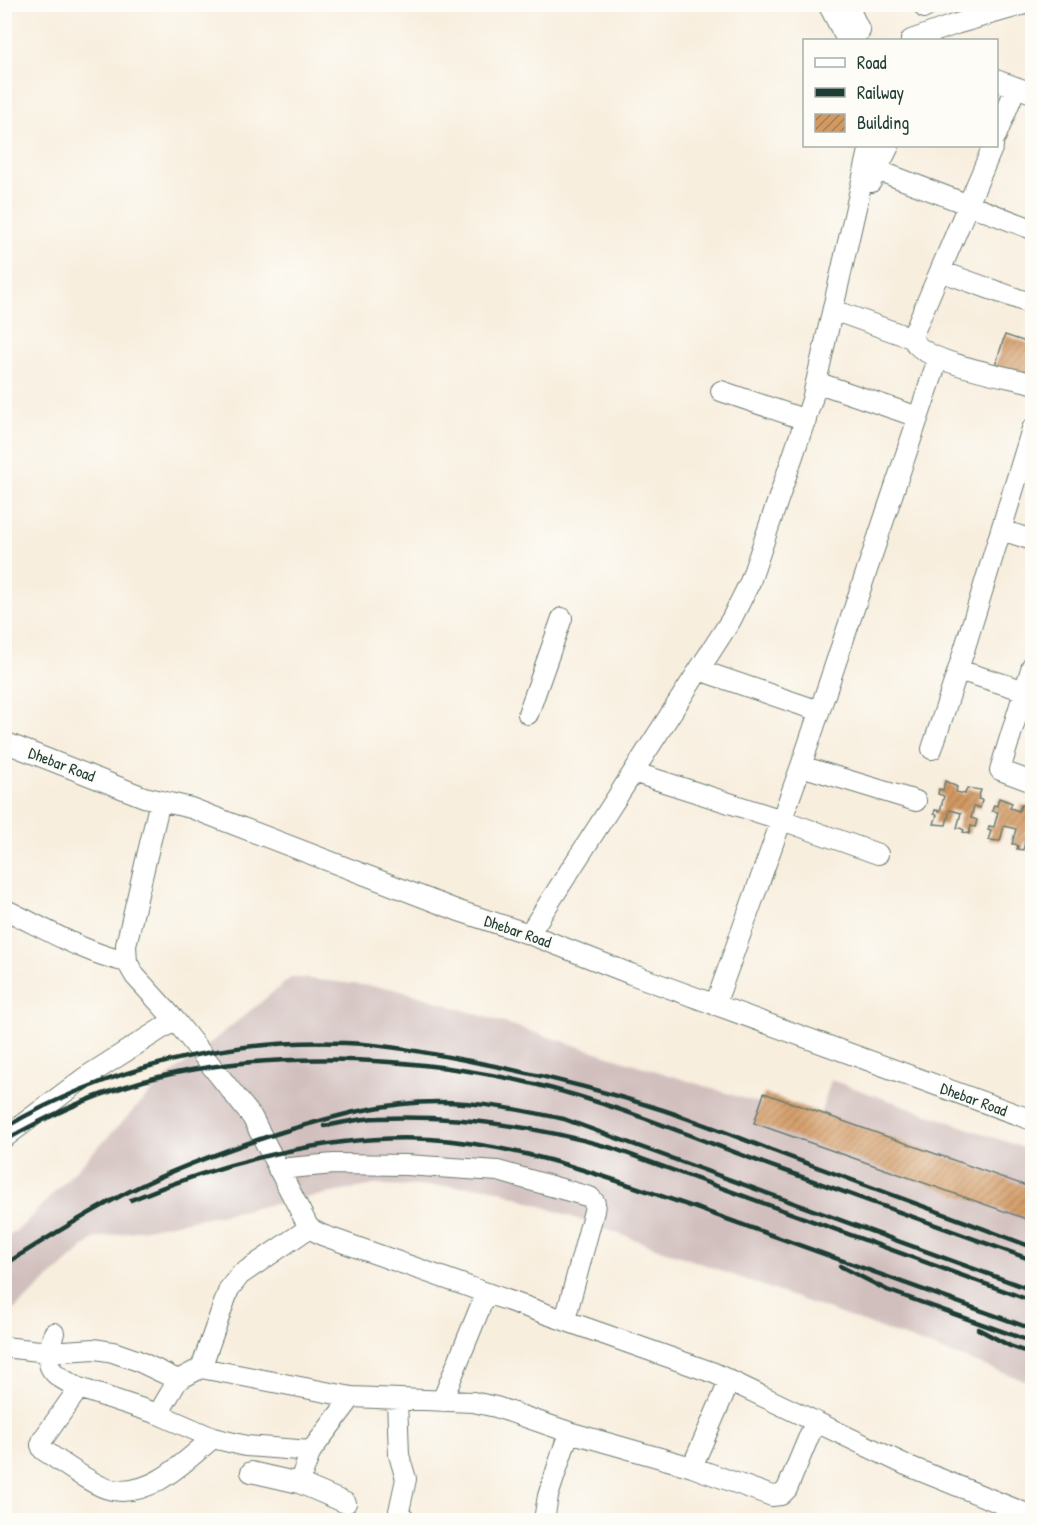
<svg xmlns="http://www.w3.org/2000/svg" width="1037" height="1525" font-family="'Patrick Hand',sans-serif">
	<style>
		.railway { fill: #d1bfbe }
		.building { fill: url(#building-hatch) }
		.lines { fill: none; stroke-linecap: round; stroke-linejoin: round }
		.minor-casing { stroke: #6b7b70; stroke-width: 22 }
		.minor { stroke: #fff; stroke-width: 20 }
		.rail { stroke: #1f3d34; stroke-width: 4.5 }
		.labels { text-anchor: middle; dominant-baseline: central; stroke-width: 4.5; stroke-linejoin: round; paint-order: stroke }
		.street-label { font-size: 16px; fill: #1f3d34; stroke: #fdfcf7 }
	</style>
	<defs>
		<pattern id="building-hatch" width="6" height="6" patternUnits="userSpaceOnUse" patternTransform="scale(1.5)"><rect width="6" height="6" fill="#d39962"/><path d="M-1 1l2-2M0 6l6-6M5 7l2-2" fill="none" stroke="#ab7e52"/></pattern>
	</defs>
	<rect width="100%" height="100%" fill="#fdfcf7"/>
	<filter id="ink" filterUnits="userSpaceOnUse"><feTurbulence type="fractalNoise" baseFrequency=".0167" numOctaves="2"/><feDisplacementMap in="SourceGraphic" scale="12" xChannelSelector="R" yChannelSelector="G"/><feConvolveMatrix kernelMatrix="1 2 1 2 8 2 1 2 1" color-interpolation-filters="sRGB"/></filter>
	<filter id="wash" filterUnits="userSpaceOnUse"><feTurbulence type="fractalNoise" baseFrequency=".008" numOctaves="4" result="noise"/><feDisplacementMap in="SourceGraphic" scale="24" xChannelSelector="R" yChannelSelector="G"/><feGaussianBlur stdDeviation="1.35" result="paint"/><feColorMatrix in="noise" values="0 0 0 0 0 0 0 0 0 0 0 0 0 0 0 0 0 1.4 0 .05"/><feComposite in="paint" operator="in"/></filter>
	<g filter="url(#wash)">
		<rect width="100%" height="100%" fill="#f8eede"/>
		<path class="railway" d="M292,977L397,989L818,1122L831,1080L1032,1151V1383L489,1187L374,1185L93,1239L5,1318L4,1239L21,1227L157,1086Z"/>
		<g id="blocks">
			<path class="building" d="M1005,335L1032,344V370L1030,377L995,366Z
				M945,781L957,787L956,792L965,794L967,788L981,790L978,799L982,800L980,808L974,806L971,818L977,820L975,827L971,826L969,834L963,832L964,830L960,828H957L961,813L950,810L946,825L934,824L937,815L934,814L935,810L940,811L944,796L938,794L939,789L943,790Z
				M999,798L1012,803L1010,808L1019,811L1021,805L1032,806V823L1029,822L1025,835L1031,836L1029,843L1025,842L1023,850L1017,849L1018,846L1015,844H1012L1016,829L1004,826L1000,841L988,840L991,831L988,830L989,826L994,827L998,812L992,811L994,805L997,806Z
				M764,1093L1032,1188V1221L754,1123Z"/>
		</g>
	</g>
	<g filter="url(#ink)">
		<use href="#blocks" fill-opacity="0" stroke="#6b7b70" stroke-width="1.5"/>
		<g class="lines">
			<g class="minor-casing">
				<path id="minor" d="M828,4L847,40
					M847,4L860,31
					M923,4L925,8
					M911,40L956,24L1025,4
					M996,80L1032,93
					M996,136L1016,87
					M877,170L1032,229
					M871,182L889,146
					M940,271L993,146
					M1032,304L940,271L914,332C914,336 913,342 917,345C935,364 1005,376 1032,383
					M833,310L914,339
					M816,382L918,417
					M721,391L806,420
					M1032,429L958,670L1032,693
					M1002,530L1032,540
					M1032,666L1000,770L1032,782
					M699,670L819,711
					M528,714L562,618
					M4,742L144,797L191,808L459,911L529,934L631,974L1032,1120
					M932,749L958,670
					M801,766L916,801
					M633,772L782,820L878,854
					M160,801L126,945L127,962L135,976L175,1020L252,1117L309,1228L322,1235L714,1373L906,1465L1032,1516
					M4,909C44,928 84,953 127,962
					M529,934L731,620L750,582L812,400L870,146
					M715,1005L801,766L938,359
					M4,1138L84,1078L175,1020
					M278,1169L334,1164L406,1165L498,1171L590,1197L595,1203L594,1211L565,1320
					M309,1228L240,1275L229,1289L201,1368L178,1380L158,1414L213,1438L246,1446L311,1451L352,1397
					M54,1333C42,1368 49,1373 79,1388
					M4,1347L48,1352L95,1349L113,1352L136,1360L178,1380
					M201,1368L352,1397L473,1402L496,1407L569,1432L692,1467L729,1382
					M397,1399L399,1455L406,1479L399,1511L405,1520
					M442,1401L486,1293
					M158,1414L79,1388L43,1439L41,1445L43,1450C59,1460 94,1487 112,1490C152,1497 185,1461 213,1438
					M692,1467L772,1496L781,1495L787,1489L815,1422
					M251,1472L299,1483L311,1451
					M299,1483L346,1503
					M544,1520L548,1496L569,1432"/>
			</g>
			<use href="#minor" class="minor"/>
			<path class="rail" d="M324,1126C342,1123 361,1118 379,1118C460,1115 535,1126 612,1148L1032,1301
				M4,1128C106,1068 228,1038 346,1043C393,1045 439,1055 485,1064C545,1076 604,1091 663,1110C702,1123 740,1138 779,1153C864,1184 948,1215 1032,1247
				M4,1141C44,1118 84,1099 127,1086C248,1047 412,1055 534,1084C612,1103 688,1135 763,1163C853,1195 943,1228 1032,1260
				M131,1200C220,1163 332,1133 430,1139C524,1145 611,1179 699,1209C810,1248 921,1288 1032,1329
				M4,1265C45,1239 87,1213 130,1191C178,1167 231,1148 282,1132C335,1116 383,1102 438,1102C481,1102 522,1110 564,1119L1032,1290
				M840,1266L887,1290L1032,1342
				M978,1329L1010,1346L1032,1354"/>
		</g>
	</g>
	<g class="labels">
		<g class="street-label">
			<text transform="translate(62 764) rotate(21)">Dhebar Road</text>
			<text transform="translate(518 931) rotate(19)">Dhebar Road</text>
			<text transform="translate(974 1099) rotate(20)">Dhebar Road</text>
		</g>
	</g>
	<rect width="1037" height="1525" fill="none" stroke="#fdfcf7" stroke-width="24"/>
	<rect x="803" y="39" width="195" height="108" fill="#fdfcf7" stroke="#a4b0a9" stroke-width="1.5"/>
	<rect x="815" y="58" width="30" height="9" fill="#ffffff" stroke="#a4b0a9" stroke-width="1.5"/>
	<text x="857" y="69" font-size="18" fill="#1f3d34">Road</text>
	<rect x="815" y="88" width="30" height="9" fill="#1f3d34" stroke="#a4b0a9" stroke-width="1.5"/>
	<text x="857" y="99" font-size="18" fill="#1f3d34">Railway</text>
	<rect x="815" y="114" width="30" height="18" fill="url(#building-hatch)" stroke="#a4b0a9" stroke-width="1.5"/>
	<text x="857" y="129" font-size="18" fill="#1f3d34">Building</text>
</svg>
